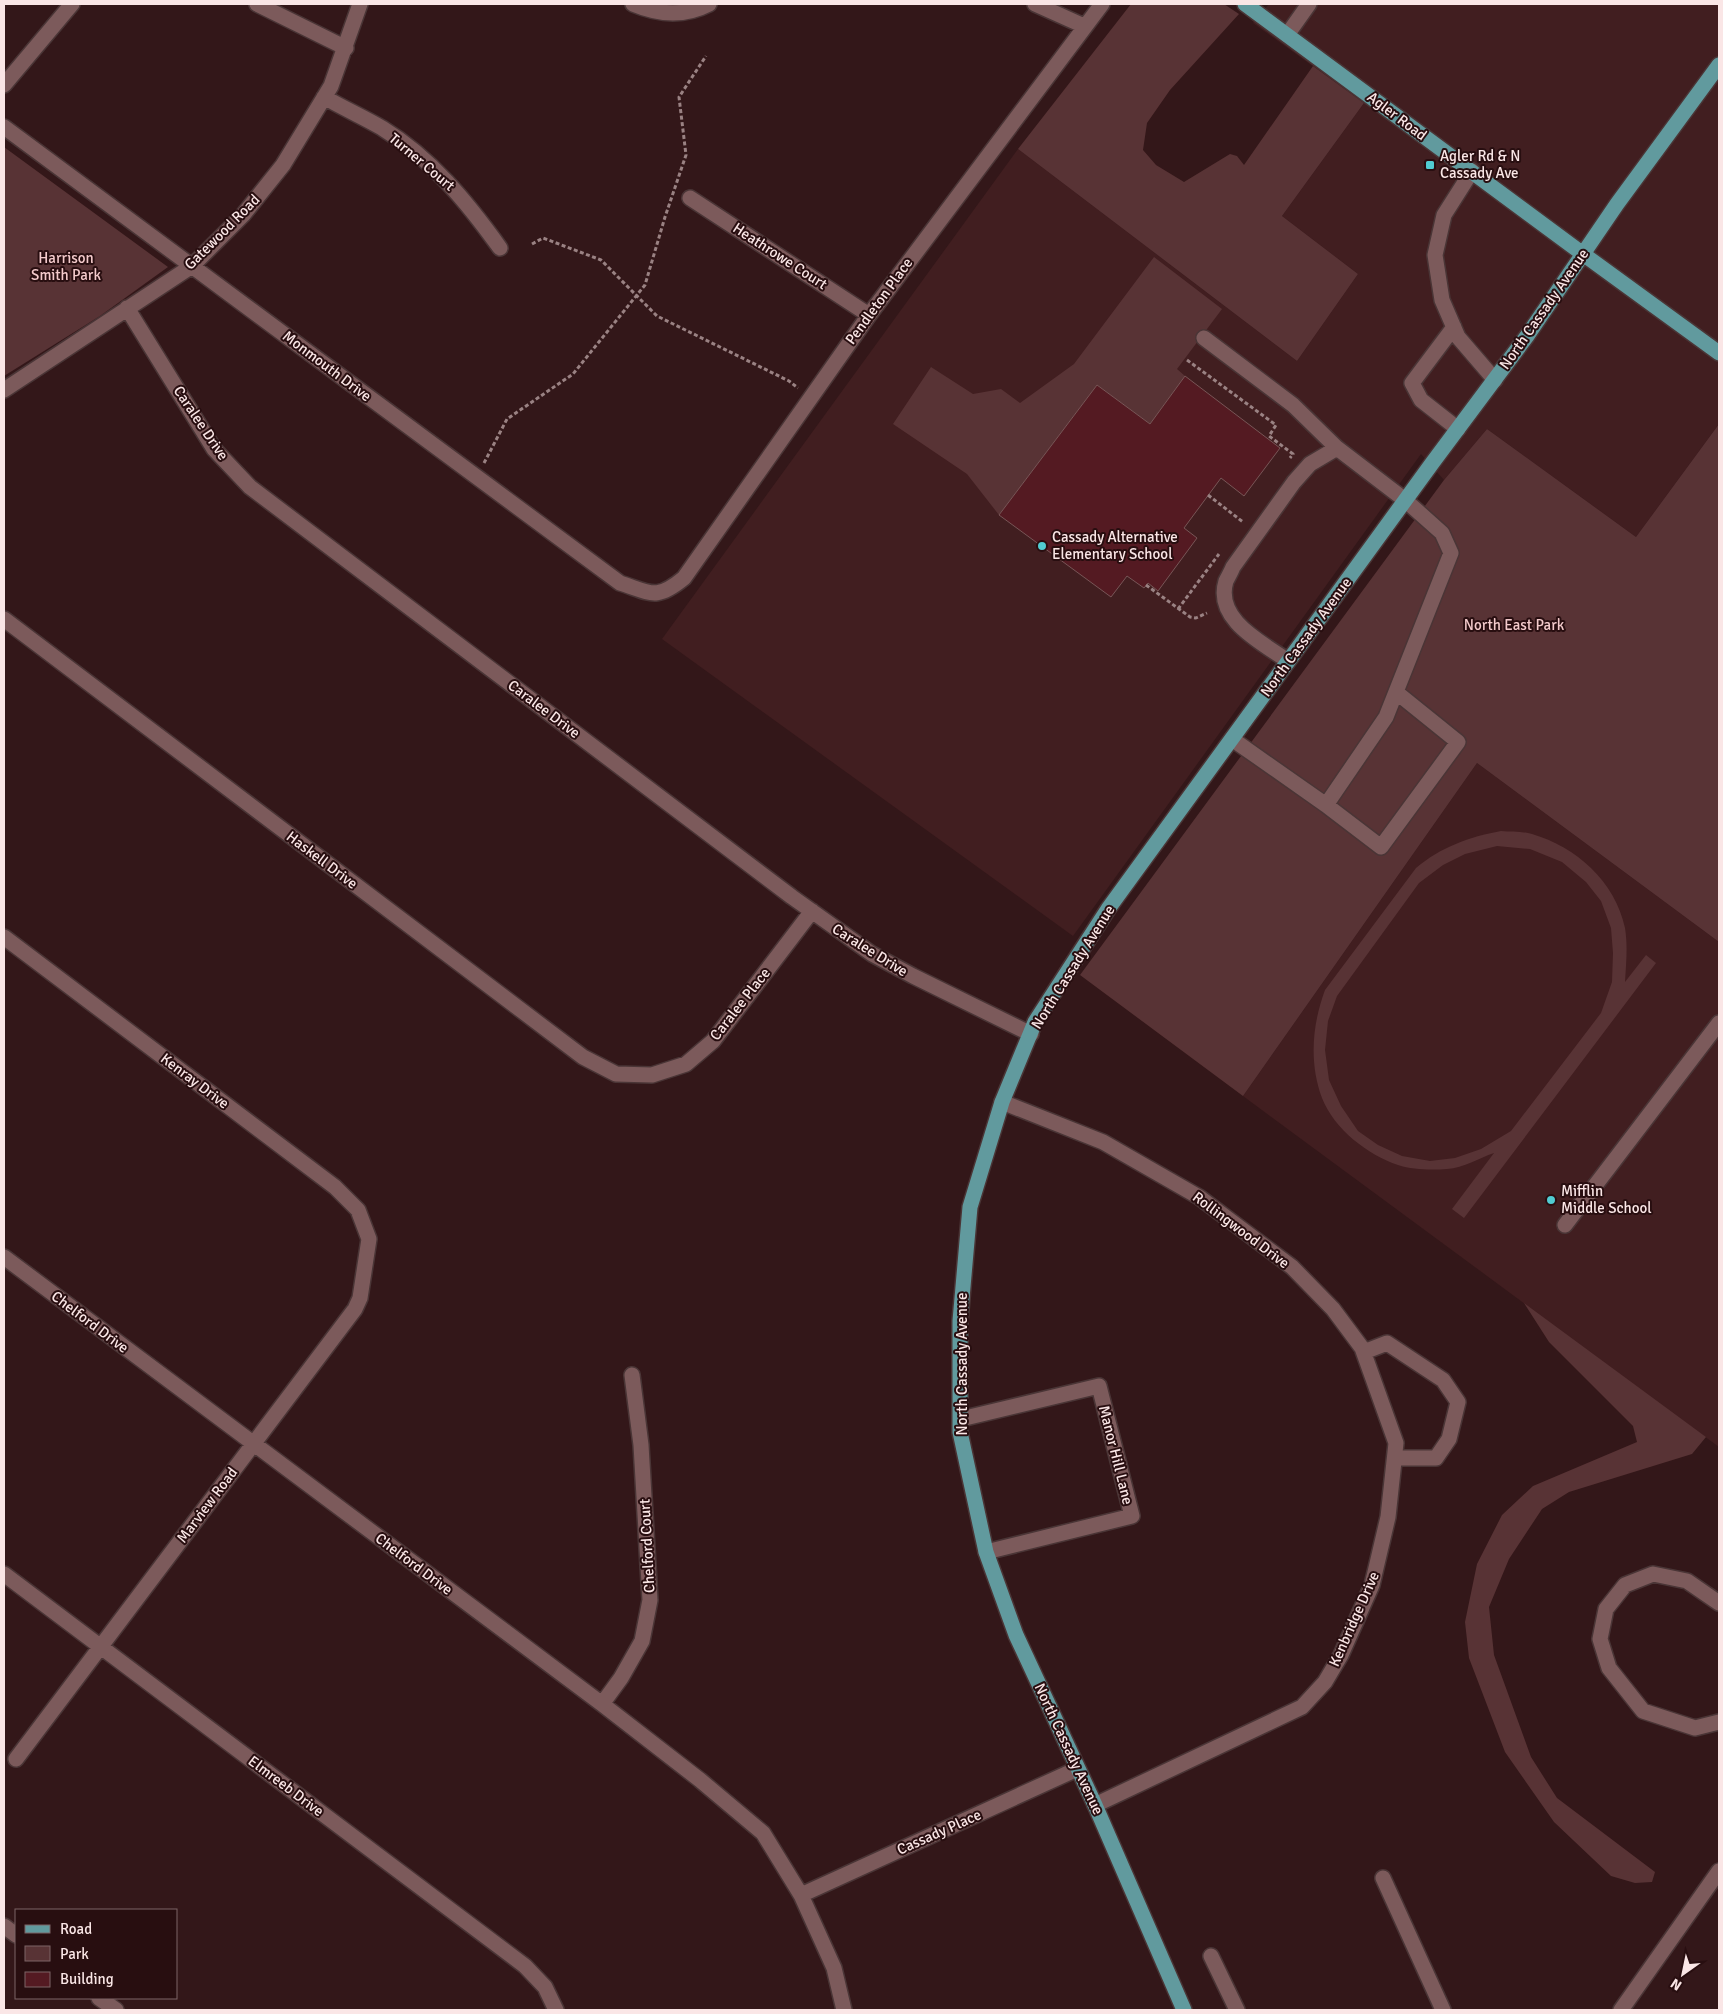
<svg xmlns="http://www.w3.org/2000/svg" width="1723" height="2014" font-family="Signika,sans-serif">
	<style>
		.built { fill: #411e20 }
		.green { fill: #583335; fill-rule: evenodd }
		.building { fill: #541a22; stroke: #785657 }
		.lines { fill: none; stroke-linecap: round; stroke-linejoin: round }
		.minor-casing { stroke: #4a3536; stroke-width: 18 }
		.major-casing { stroke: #4a3536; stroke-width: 18 }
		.path { stroke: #9a8283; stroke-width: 3; stroke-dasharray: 4 2.5; stroke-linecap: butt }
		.minor { stroke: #7c5a5b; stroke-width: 15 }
		.major { stroke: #619a9e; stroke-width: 15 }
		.poi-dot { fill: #51ccd2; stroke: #280e10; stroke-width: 2 }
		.labels { text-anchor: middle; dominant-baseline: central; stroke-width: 4; stroke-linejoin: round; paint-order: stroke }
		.street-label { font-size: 15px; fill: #fae6e6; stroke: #280e10 }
		.poi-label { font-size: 15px; fill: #fae6e6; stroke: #280e10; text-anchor: start }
		.park-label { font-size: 15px; fill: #f4cbcc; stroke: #280e10 }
	</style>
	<rect width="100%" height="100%" fill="#331719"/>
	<path class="built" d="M1269,4H1719V424L1636,537L1487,429L1444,480L1421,454L1073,936L662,639L1018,149L1297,361L1358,274L1282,216L1364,103L1253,23Z
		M1477,763L1719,942V1447L1243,1096Z"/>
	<path class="green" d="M1131,4H1224L1239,14L1170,90L1147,123L1143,150L1156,165L1184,182L1230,154L1237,156L1244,165L1313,66L1364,103L1282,216L1358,274L1297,361L1018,149Z
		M4,147L168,267L100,316L4,376Z
		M1154,257L1222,309L1177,369L1185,376L1150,424L1097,385L999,515L967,474L893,424L931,367L973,394L1001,389L1020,403L1074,364Z
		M1719,424V942L1477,763L1243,1096L1080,975L1444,480L1487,429L1636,537Z
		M1501,831C1511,832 1522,831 1532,834C1576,847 1615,881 1625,928C1628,947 1626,964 1625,982L1646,955L1656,963L1464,1218L1452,1209L1494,1153C1479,1158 1464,1168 1447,1169C1432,1170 1413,1170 1398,1165C1368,1155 1334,1129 1322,1098C1309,1063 1312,1025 1325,990L1416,868C1441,847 1469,837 1501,831ZM1497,846L1530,849L1562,862L1586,882L1601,901L1611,928L1613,953L1612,982L1601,1013L1511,1131L1481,1149L1455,1158L1430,1161L1402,1156L1378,1145L1358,1131L1341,1106L1329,1080L1325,1050L1328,1021L1337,996L1419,883L1443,865L1465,854Z
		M1524,1303L1706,1437L1692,1454L1569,1492L1542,1509L1509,1559L1489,1607L1494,1655L1531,1757L1557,1798L1655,1872L1652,1882L1635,1883L1611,1876L1554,1822L1505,1752L1469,1658L1465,1622L1477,1564L1502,1515L1533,1486L1637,1442L1633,1426L1549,1342Z"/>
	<path class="building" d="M1185,376L1280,448L1244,496L1221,478L1184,528L1197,538L1158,591L1148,583L1144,588L1127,576L1111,597L999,515L1097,385L1150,424Z"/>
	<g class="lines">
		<g class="minor-casing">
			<path id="minor" d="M257,4L346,48
				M633,4C659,15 684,17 709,4
				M1035,4L1084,26
				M1287,35L1309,4
				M4,85L72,4
				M324,97C343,108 363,117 382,128C431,158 467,202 500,248
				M4,127L620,583C651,593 656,601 684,578L869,315L1102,4
				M1472,171L1444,215L1435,255L1442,300L1458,337L1495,380
				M690,198L869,315
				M127,308L214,449L250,487L792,897L872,954L913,976L1031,1034
				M1454,327L1412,383L1421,400L1458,429
				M1204,338L1293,405L1337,448
				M4,390L192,266L243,215L283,165L331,86L360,4
				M4,619L583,1057L616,1074L652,1075L686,1064L713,1041L812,911
				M1232,739L1326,805L1386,717L1451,553L1442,533L1405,500L1337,448L1310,464L1294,482L1233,567C1231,572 1228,577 1226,581C1214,620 1263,643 1288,661
				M1326,805L1381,847L1458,742L1396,692
				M4,937L335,1187L358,1210L369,1239L360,1298L355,1309L16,1759
				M1002,1102L1103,1142L1199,1197L1292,1267L1333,1309L1362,1348L1396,1443L1388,1517L1372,1585L1341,1655L1325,1682L1302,1707L1095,1805
				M1565,1225L1719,1023
				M4,1257L602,1704L700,1780L763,1833L801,1895L834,1968L844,2010
				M1364,1352L1387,1343L1443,1380L1458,1402L1449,1439L1436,1458H1395
				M961,1419L1099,1386L1132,1516L986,1552
				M4,1574L525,1966L545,1987L556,2010
				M1719,1603L1687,1581L1653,1574L1625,1585L1606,1609L1600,1639L1609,1668L1643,1711L1695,1728L1719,1722
				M602,1704L621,1678L642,1641L650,1600L641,1445L632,1375
				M1383,1878L1443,2010
				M801,1895L1077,1769
				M4,1926L16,1935
				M1211,1956L1237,2010
				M99,1998L116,2010
				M1621,2010L1719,1871"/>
		</g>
		<g class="major-casing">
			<path id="major" d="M1245,4L1583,254L1719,353
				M1184,2010L1095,1805L1016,1635L986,1552L960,1432V1321L970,1207L1002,1102L1035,1022L1108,909L1433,462L1527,336L1617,204L1719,65"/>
		</g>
		<path class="path" d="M532,244L543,238L601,260L657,316L789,381L798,388
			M1187,360L1276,425L1269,436L1293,454L1290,458
			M484,463L507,419L573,374L645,285L665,217L686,155L679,97L706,56
			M1208,495L1243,522
			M1146,585L1190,617L1196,618L1207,613
			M1178,609L1219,554"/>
		<use href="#minor" class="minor"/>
		<use href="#major" class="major"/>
	</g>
	<g class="poi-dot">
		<rect x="1425" y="160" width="10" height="10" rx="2.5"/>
		<circle cx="1042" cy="546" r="5"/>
		<circle cx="1551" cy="1200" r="5"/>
	</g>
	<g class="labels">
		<g class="street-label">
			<text transform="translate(1397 116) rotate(37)">Agler Road</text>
			<text transform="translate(422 162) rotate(40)">Turner Court</text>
			<text transform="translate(222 232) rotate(-45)">Gatewood Road</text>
			<text transform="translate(780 256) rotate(33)">Heathrowe Court</text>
			<text transform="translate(879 301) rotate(-54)">Pendleton Place</text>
			<text transform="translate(1544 309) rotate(-55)">North Cassady Avenue</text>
			<text transform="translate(327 366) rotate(37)">Monmouth Drive</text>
			<text transform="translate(201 423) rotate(56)">Caralee Drive</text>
			<text transform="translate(1306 637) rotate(-54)">North Cassady Avenue</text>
			<text transform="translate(544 709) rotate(37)">Caralee Drive</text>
			<text transform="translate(322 860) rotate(37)">Haskell Drive</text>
			<text transform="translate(870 950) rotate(32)">Caralee Drive</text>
			<text transform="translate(1073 967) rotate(-58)">North Cassady Avenue</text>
			<text transform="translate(740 1004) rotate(-52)">Caralee Place</text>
			<text transform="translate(195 1081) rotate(37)">Kenray Drive</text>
			<text transform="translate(1241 1230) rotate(37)">Rollingwood Drive</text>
			<text transform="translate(90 1322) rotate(37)">Chelford Drive</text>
			<text transform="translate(962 1364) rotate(-90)">North Cassady Avenue</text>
			<text transform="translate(1116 1455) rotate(76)">Manor Hill Lane</text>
			<text transform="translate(207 1505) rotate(-53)">Marview Road</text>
			<text transform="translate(647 1546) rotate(-93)">Chelford Court</text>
			<text transform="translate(414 1564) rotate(37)">Chelford Drive</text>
			<text transform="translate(1354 1619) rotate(-66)">Kenbridge Drive</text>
			<text transform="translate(1069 1749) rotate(65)">North Cassady Avenue</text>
			<text transform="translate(286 1786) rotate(37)">Elmreeb Drive</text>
			<text transform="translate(939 1832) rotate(-24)">Cassady Place</text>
		</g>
		<g class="poi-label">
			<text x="1440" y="156">Agler Rd &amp; N<tspan x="1440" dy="17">Cassady Ave</tspan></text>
			<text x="1052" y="537">Cassady Alternative<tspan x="1052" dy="17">Elementary School</tspan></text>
			<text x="1561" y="1191">Mifflin<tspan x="1561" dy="17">Middle School</tspan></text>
		</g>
		<g class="park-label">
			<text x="66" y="258">Harrison<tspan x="66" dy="17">Smith Park</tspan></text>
			<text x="1514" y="625">North East Park</text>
		</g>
	</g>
	<rect width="1723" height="2014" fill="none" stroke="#fae6e6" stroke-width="10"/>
	<rect x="15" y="1909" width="162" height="90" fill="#280e10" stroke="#7c6466"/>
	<rect x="25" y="1925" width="25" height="8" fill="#619a9e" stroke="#7c6466"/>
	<text x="60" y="1934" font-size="15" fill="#fae6e6">Road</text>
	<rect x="25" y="1946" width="25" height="15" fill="#583335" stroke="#7c6466"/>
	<text x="60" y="1959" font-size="15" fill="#fae6e6">Park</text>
	<rect x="25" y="1972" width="25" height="15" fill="#541a22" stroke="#7c6466"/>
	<text x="60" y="1984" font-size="15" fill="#fae6e6">Building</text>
	<g transform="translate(1683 1974) rotate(213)" stroke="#280e10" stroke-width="4" paint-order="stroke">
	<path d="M0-4L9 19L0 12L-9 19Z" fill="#fae6e6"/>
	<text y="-8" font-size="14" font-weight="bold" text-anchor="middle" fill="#fae6e6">N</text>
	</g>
</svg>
